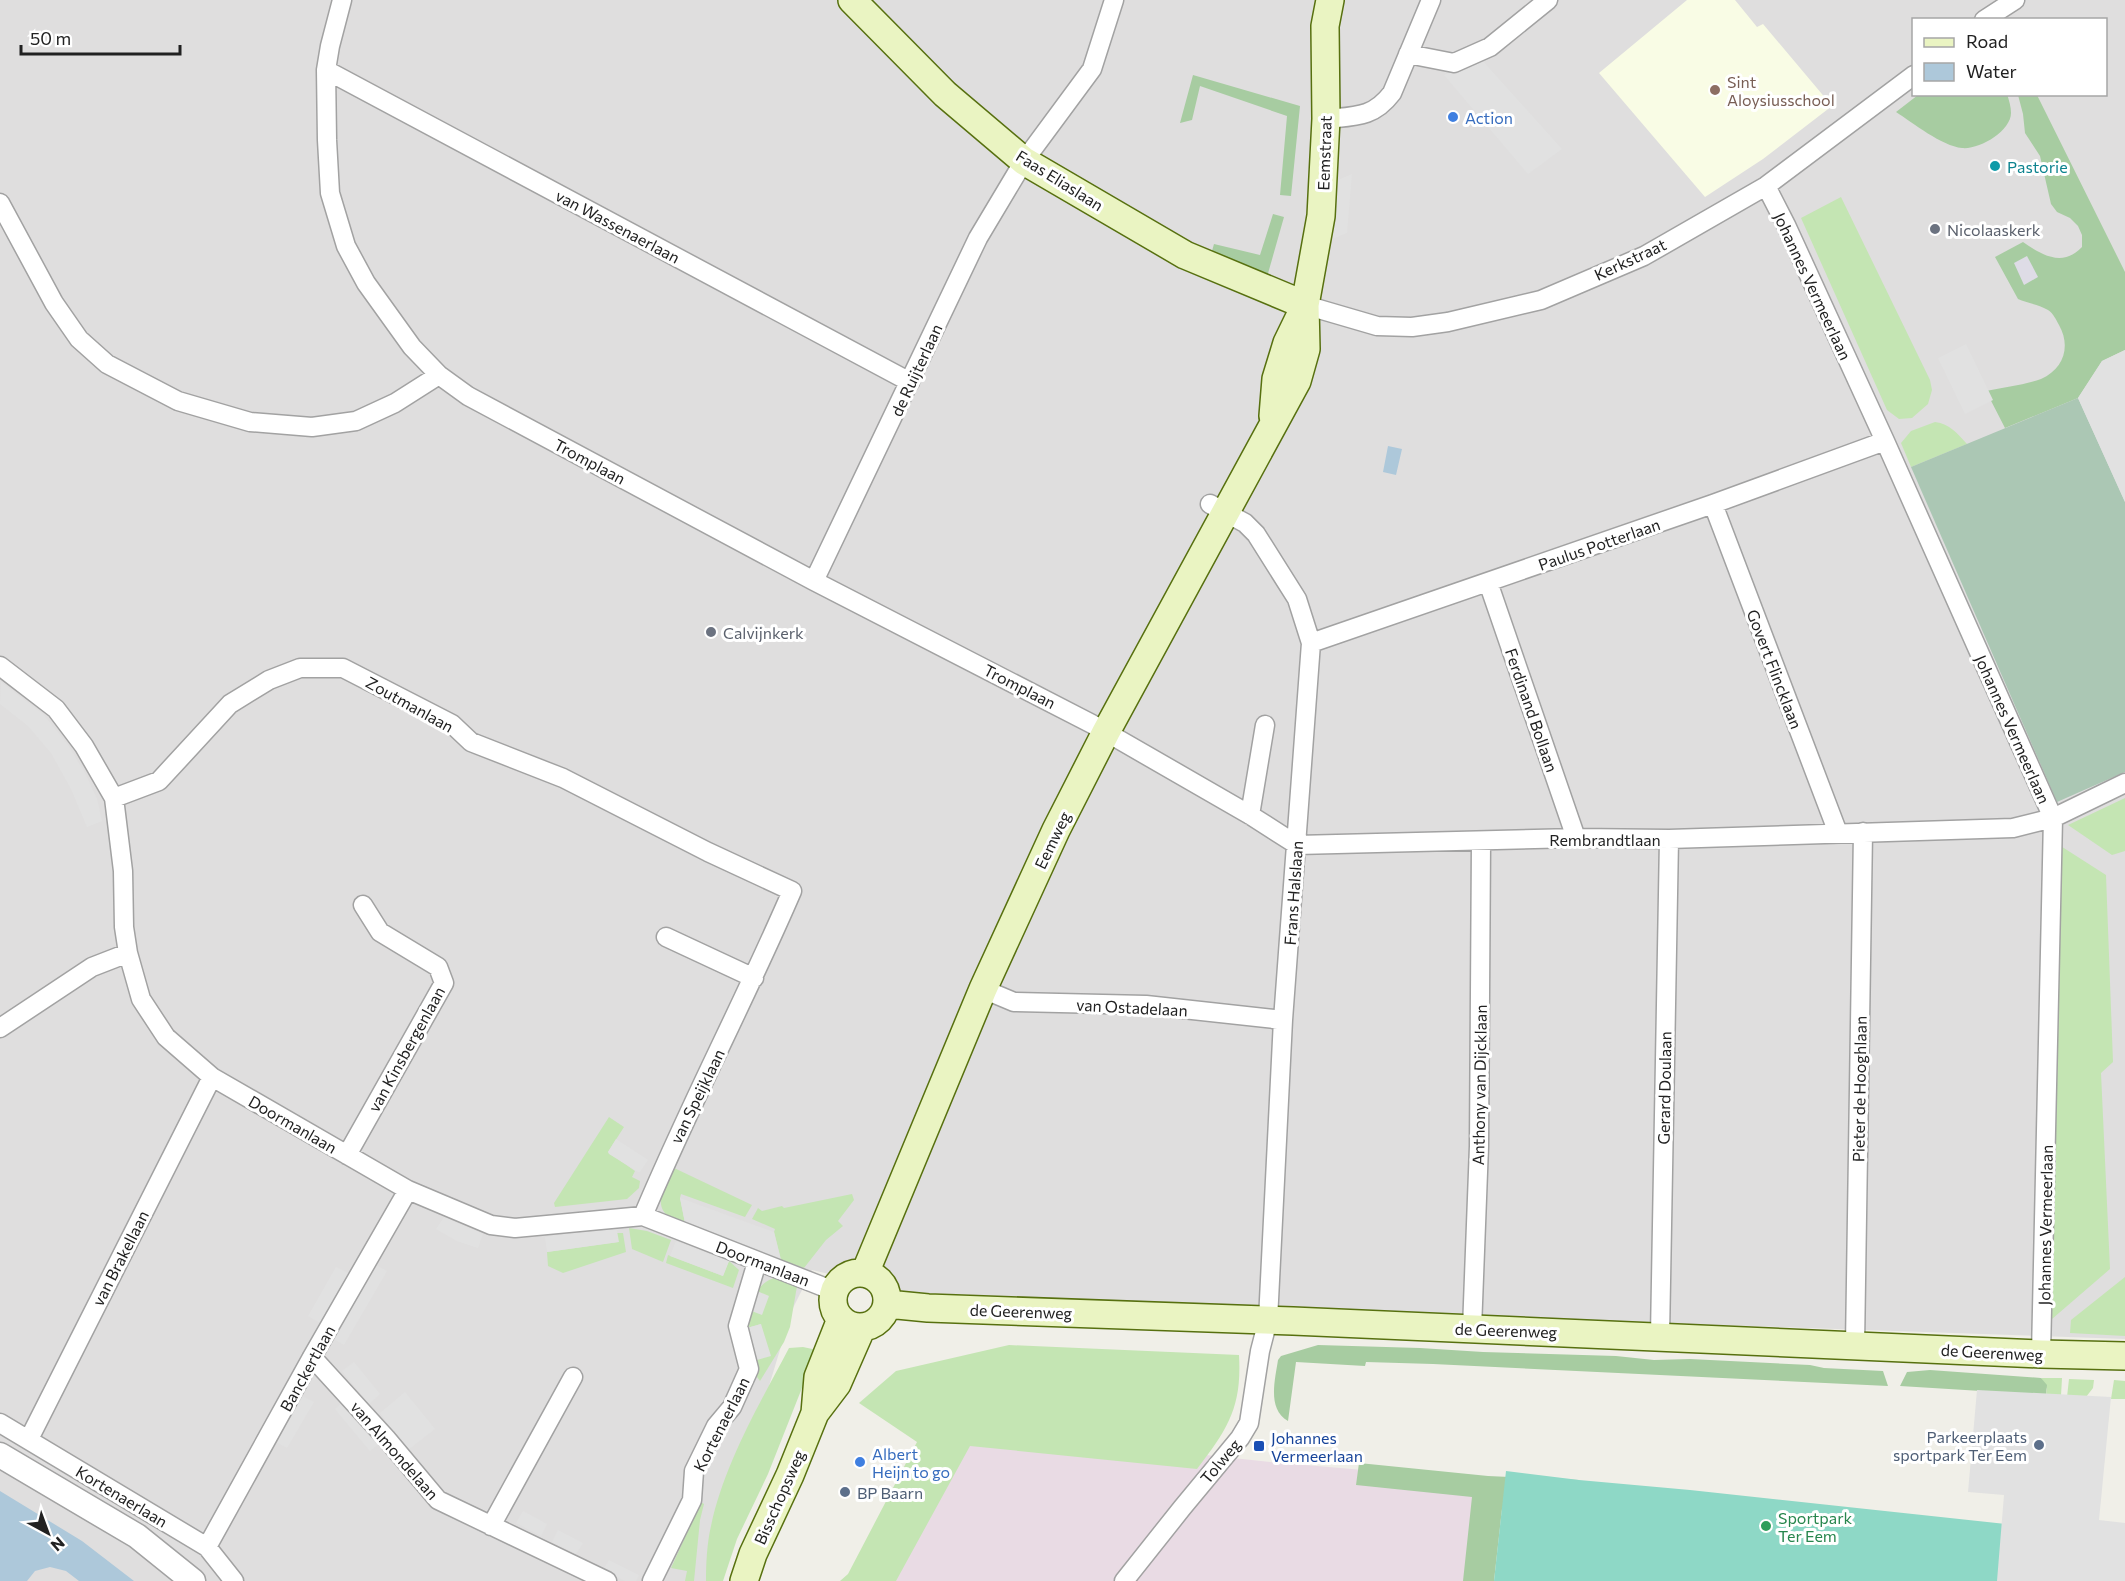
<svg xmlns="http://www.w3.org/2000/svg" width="2125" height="1581" font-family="Commissioner,sans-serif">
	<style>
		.residential { fill: #dfdede; fill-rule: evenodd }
		.industrial { fill: #e9dbe4 }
		.education { fill: #f9fce5 }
		.grass { fill: #c4e5b3 }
		.forest { fill: #a7cca1 }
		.cemetery { fill: #abc7b4 }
		.pitch { fill: #8ed8c6 }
		.parking { fill: #e1e1e1 }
		.plaza { fill: #dedce6 }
		.water { fill: #adc8da }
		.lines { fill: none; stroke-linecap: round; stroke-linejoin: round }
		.minor-casing { stroke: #a2a2a2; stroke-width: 21 }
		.tertiary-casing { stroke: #a2a2a2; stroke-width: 27 }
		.secondary-casing { stroke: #57700f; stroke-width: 30 }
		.minor { stroke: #fff; stroke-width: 18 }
		.tertiary { stroke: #fff; stroke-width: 24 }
		.secondary { stroke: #eaf4c2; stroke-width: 27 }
		.education-dot { fill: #8d6e63; stroke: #fff; stroke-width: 2 }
		.shop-dot { fill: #3f7fe0; stroke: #fff; stroke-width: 2 }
		.culture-dot { fill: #0f9aa8; stroke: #fff; stroke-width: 2 }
		.worship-dot { fill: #6b7280; stroke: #fff; stroke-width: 2 }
		.service-dot { fill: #5c6f8a; stroke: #fff; stroke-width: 2 }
		.transit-dot { fill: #1a4fb4; stroke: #fff; stroke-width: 2 }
		.leisure-dot { fill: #2e9e5b; stroke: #fff; stroke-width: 2 }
		.labels { text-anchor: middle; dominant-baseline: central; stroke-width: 6; stroke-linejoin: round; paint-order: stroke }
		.education-label { font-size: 16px; fill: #785e54; stroke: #fff; text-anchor: start }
		.shop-label { font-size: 16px; fill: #366cbe; stroke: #fff; text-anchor: start }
		.street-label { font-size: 16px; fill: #212121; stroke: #fff }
		.culture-label { font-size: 16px; fill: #0d838f; stroke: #fff; text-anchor: start }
		.worship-label { font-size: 16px; fill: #5b616d; stroke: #fff; text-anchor: start }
		.service-label { font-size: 16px; fill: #4e5e75; stroke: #fff; text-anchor: end }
		.transit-label { font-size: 16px; fill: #164399; stroke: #fff; text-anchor: start }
		.leisure-label { font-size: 16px; fill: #27864d; stroke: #fff; text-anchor: start }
	</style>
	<rect width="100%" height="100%" fill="#f0efe8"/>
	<path class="residential" d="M0,0H2125V1339L1489,1317L905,1292L812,1270L792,1310L710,1581H0ZM1914,20H2106V94H1914Z"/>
	<path class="industrial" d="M966,1445L1132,1447L1270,1462L1492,1481L1481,1581H861Z"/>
	<path class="education" d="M1687,0H1735L1757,27L1763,24L1832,106L1763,159L1705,197L1599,73Z"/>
	<path class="grass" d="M1841,197L1930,380L1932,390L1928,404L1912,418L1899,419L1887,410L1801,218Z
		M1935,422C1950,424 1957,433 1967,444L1911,467L1901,443L1911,431Z
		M2125,798V851L2112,855L2068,825Z
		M2056,843L2106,875L2113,1062L2101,1073L2110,1269L2052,1319Z
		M609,1117L624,1127L608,1152L635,1171L632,1177L640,1181L639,1188L627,1199L555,1207L554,1203Z
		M672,1167L752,1205L745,1217L681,1194L680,1198L685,1223C648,1213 662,1194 672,1167Z
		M852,1194L854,1200L838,1221L843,1226L826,1240L804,1268L781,1260L774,1232L775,1229L752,1219L758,1208L762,1211L782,1206L784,1208Z
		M629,1228L647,1231L671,1240L663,1262L632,1249Z
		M617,1233H623L626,1252L563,1273L548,1266L547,1252L618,1242Z
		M668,1255L723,1276L729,1261L739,1270L733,1288L666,1263Z
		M2125,1277V1336L2070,1333L2071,1320Z
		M774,1278L797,1286L790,1327L784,1342L760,1381L757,1377L753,1361L757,1360L761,1324L747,1328C749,1308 753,1285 774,1278Z
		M1009,1345L1239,1355C1242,1407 1228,1429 1197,1469L970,1446L896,1581H840L848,1574L917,1442L859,1403L896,1371Z
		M803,1347L817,1350L768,1474L737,1539L723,1581H706C706,1563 707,1543 711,1526C724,1464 760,1403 789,1348Z
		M2041,1378H2062L2061,1396L2046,1395L2047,1389Z
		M2069,1379L2094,1380L2093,1388L2086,1397H2067Z
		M2114,1380L2125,1381V1399H2111Z
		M701,1502L704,1504L700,1520L694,1581H685L687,1571L671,1568Z"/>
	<path class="forest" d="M1193,75L1300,106L1291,196L1280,195L1287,116L1200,86L1192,120L1180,123Z
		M2007,94C2009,100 2011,107 2011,113C2011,131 1979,150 1962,148C1942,146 1913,123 1896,112L1918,95Z
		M2018,95H2037L2125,272V350L2102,361L2078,398L2005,428L1986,391C2004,387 2024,385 2041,379C2064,369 2071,346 2059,325C2056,320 2054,314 2048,310C2040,305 2027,303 2018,299L1995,257L2023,242C2043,256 2063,267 2082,247V235L2078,226L2070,218L2057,212L2051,204L2040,156L2025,133L2023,114Z
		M1273,214L1284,217L1267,277L1212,251L1214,244L1260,255Z
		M1318,1345L1420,1348L1483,1352L1616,1356L1654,1360L1690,1359L1810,1365L1824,1368L1883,1371L1888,1386L1433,1364L1366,1362L1365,1366L1296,1362L1288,1421C1267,1409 1275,1380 1278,1360L1281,1356Z
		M1930,1370L2041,1378L2047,1385L2046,1395L1900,1386L1907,1372Z
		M1359,1463L1488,1476L1579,1480L1574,1517L1502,1509L1494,1581H1463L1472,1497L1356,1485Z"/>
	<path class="cemetery" d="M2078,398L2125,502V772L2057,802L1911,467Z"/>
	<path class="pitch" d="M1506,1471L1579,1480L1690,1490L2080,1532L2125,1581H1494Z"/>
	<path class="parking" d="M1481,59L1562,149L1528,174L1444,75Z
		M1352,174L1347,233L1330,240L1335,181Z
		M1966,344L1993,400L1965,414L1938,358Z
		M2125,350V502L2078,398L2102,361Z
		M1,682L43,714L68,745L85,773L97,799L102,821L87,827L71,789L51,753L28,726L0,704Z
		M616,1139L648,1160L640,1172H638L609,1154L608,1152Z
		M680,1198L774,1232L781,1260L685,1223Z
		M444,1217L483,1234L478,1248L457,1241L436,1229Z
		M616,1226L619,1242L547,1252L545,1237Z
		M676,1241L729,1261L723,1276L670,1256Z
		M374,1264L387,1271L344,1345L332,1338Z
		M336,1267L350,1274L322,1324L308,1316Z
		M757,1291L769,1296L762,1315L749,1310Z
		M761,1324L771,1356L757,1360L747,1328Z
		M354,1362L380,1394L369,1404L342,1371Z
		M1977,1390L2111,1397L2099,1520L2125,1523V1581H1997L2004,1495L1968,1492Z
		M405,1392L435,1429L408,1450L380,1413Z
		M302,1396L314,1402L287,1448L276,1442Z
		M344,1401L380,1443L370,1451L335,1409Z
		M523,1511L547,1524L541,1536L516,1523Z
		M558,1530L583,1543L576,1554L552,1542Z
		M609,1560L639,1575L636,1581H625L603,1570Z"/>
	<path class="plaza" d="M2027,256L2038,277L2024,285L2014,263Z"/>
	<path class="water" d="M1388,446L1402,449L1396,475L1383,472Z
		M0,1491L82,1541L134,1581H79L66,1571L50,1567L35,1571L27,1581H0Z"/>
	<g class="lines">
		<g class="minor-casing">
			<path id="minor" d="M342,0L330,46L326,70L327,140L330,193L346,246L366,283L412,347L439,375L468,396L814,581L1092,724L1250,815L1297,845L1576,838L1669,839L2013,828L2053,818L2125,783
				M1984,20L2015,0
				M1408,54L1454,63L1490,47L1548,0
				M326,70L910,382
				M1326,119C1355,116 1373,118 1392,93L1431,0
				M1766,186L1786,225L1885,441L2053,818L2041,1354
				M0,203L54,303L79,339L107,364L178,401L250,422L312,427L356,421L395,403L439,375
				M1305,305L1377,326L1412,327L1448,322L1541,300L1644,256L1766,186L1914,75
				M1713,504L1838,833
				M814,581L978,238L1024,161L1092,69L1114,0
				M1488,582L1576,838
				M1311,643L1713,504L1885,441
				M0,666L56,709L84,746L114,798L123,871L124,927L128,953L141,999L166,1037L212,1077L408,1190L491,1225L515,1228L643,1216L834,1291
				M114,798L159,781L230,704L269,680L300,668H343L452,724L471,742L563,778L708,852L792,891C745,1000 689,1106 643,1216
				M1250,815L1265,725
				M666,937L754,978
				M983,989L1014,1002L1146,1005L1283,1020
				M0,1028L92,967L128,953
				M347,1155L444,983L438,967L380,932L363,905
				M1472,1329L1479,1146L1481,842
				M1660,1336L1669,839
				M1855,1345L1863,832
				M312,1357L386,1438L438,1500L607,1581
				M0,1423L207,1547L234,1581
				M29,1439L212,1077
				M491,1526L573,1377
				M207,1547L312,1357L408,1190
				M652,1581L692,1500L694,1471L716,1426L732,1407L749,1369L738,1326L757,1262
				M1124,1581L1182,1508L1240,1438L1249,1423L1260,1351L1268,1320L1283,1020L1311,643L1297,599L1256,534L1245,523L1210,504"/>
		</g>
		<g class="tertiary-casing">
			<path id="tertiary" d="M0,1455L137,1536L193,1581"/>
		</g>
		<g class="secondary-casing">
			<path id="secondary" d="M852,0L945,94L1024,161L1185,255L1305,305
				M1273,416L1276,379L1287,343L1303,310
				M833 1300a27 27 0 1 1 54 0a27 27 0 1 1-54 0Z
				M865,1273L983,989L1056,830L1106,732L1297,381L1306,349L1305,305L1321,216L1326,119L1325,26L1330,0
				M887,1304L928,1308L1293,1321L2041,1354L2125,1356
				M815,1413L837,1384L862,1327
				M744,1581L753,1554L790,1475L815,1413L818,1377L841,1319"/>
		</g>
		<use href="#minor" class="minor"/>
		<use href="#tertiary" class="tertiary"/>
		<use href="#secondary" class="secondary"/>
	</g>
	<circle class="education-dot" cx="1715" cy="90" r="6"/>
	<g class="shop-dot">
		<circle cx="1453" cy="117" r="6"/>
		<circle cx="860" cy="1462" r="6"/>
	</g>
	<circle class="culture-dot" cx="1995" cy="166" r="6"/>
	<g class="worship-dot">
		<circle cx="1935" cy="229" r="6"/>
		<circle cx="711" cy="632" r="6"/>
	</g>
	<g class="service-dot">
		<circle cx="2039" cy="1445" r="6"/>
		<circle cx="845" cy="1492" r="6"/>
	</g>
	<rect class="transit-dot" x="1253" y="1440" width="12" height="12" rx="3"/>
	<circle class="leisure-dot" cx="1766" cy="1526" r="6"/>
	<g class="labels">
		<g class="education-label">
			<text x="1727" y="81">Sint<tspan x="1727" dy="18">Aloysiusschool</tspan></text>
		</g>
		<g class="shop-label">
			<text x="1465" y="117">Action</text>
			<text x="872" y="1453">Albert<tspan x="872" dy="18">Heijn to go</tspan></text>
		</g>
		<g class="street-label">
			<text transform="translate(1324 153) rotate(-88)">Eemstraat</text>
			<text transform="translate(1060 180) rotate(32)">Faas Eliaslaan</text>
			<text transform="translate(618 226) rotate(28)">van Wassenaerlaan</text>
			<text transform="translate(1630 259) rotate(-25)">Kerkstraat</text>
			<text transform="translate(1813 286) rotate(65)">Johannes Vermeerlaan</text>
			<text transform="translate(916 370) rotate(-65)">de Ruijterlaan</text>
			<text transform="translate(590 461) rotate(28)">Tromplaan</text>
			<text transform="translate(1599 544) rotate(-19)">Paulus Potterlaan</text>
			<text transform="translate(1775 669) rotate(69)">Govert Flincklaan</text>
			<text transform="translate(1020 686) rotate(27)">Tromplaan</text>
			<text transform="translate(410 704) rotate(29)">Zoutmanlaan</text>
			<text transform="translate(1532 710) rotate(71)">Ferdinand Bollaan</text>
			<text transform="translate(2013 729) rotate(66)">Johannes Vermeerlaan</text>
			<text x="1605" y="839">Rembrandtlaan</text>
			<text transform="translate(1052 840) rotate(-64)">Eemweg</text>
			<text transform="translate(1293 893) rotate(-86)">Frans Halslaan</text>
			<text transform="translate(1132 1007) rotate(3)">van Ostadelaan</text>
			<text transform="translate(406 1049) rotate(-61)">van Kinsbergenlaan</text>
			<text transform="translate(1479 1085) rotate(-89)">Anthony van Dijcklaan</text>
			<text transform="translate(1664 1088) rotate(-89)">Gerard Doulaan</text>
			<text transform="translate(1859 1089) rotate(-89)">Pieter de Hooghlaan</text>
			<text transform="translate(697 1096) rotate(-64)">van Speijklaan</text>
			<text transform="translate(293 1124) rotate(30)">Doormanlaan</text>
			<text transform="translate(2045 1225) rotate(-89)">Johannes Vermeerlaan</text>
			<text transform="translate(120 1258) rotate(-63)">van Brakellaan</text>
			<text transform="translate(763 1263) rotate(21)">Doormanlaan</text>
			<text transform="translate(1021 1311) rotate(2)">de Geerenweg</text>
			<text transform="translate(1506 1330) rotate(2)">de Geerenweg</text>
			<text transform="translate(1992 1352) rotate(3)">de Geerenweg</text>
			<text transform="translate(307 1368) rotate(-61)">Banckertlaan</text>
			<text transform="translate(721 1424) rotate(-63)">Kortenaerlaan</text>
			<text transform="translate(395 1450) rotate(49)">van Almondelaan</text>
			<text transform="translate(1220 1461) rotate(-50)">Tolweg</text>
			<text transform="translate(122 1496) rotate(31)">Kortenaerlaan</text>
			<text transform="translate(779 1497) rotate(-66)">Bisschopsweg</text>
		</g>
		<g class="culture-label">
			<text x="2007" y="166">Pastorie</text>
		</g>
		<g class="worship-label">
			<text x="1947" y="229">Nicolaaskerk</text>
			<text x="723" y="632">Calvijnkerk</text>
		</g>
		<g class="service-label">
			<text x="2027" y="1436">Parkeerplaats<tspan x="2027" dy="18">sportpark Ter Eem</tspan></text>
			<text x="857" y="1492" text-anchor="start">BP Baarn</text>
		</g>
		<g class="transit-label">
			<text x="1271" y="1437">Johannes<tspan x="1271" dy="18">Vermeerlaan</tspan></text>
		</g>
		<g class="leisure-label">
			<text x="1778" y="1517">Sportpark<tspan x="1778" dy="18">Ter Eem</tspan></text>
		</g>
	</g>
	<rect x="1912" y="18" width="195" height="78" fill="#ffffff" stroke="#a6a6a6" stroke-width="1.5"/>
	<rect x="1924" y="38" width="30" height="9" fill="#eaf4c2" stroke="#a6a6a6" stroke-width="1.5"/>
	<text x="1966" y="48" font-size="18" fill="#212121">Road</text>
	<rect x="1924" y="63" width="30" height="18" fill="#adc8da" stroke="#a6a6a6" stroke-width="1.5"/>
	<text x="1966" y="78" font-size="18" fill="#212121">Water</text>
	<g transform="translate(48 1533) rotate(139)" stroke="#ffffff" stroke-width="4.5" paint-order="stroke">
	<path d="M0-4.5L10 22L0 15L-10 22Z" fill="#212121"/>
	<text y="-9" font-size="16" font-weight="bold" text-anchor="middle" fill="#212121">N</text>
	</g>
	<path d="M21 45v9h159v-9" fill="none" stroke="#212121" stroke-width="3"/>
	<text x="30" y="45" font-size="18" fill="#212121" stroke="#ffffff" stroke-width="4.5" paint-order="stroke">50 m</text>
</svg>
